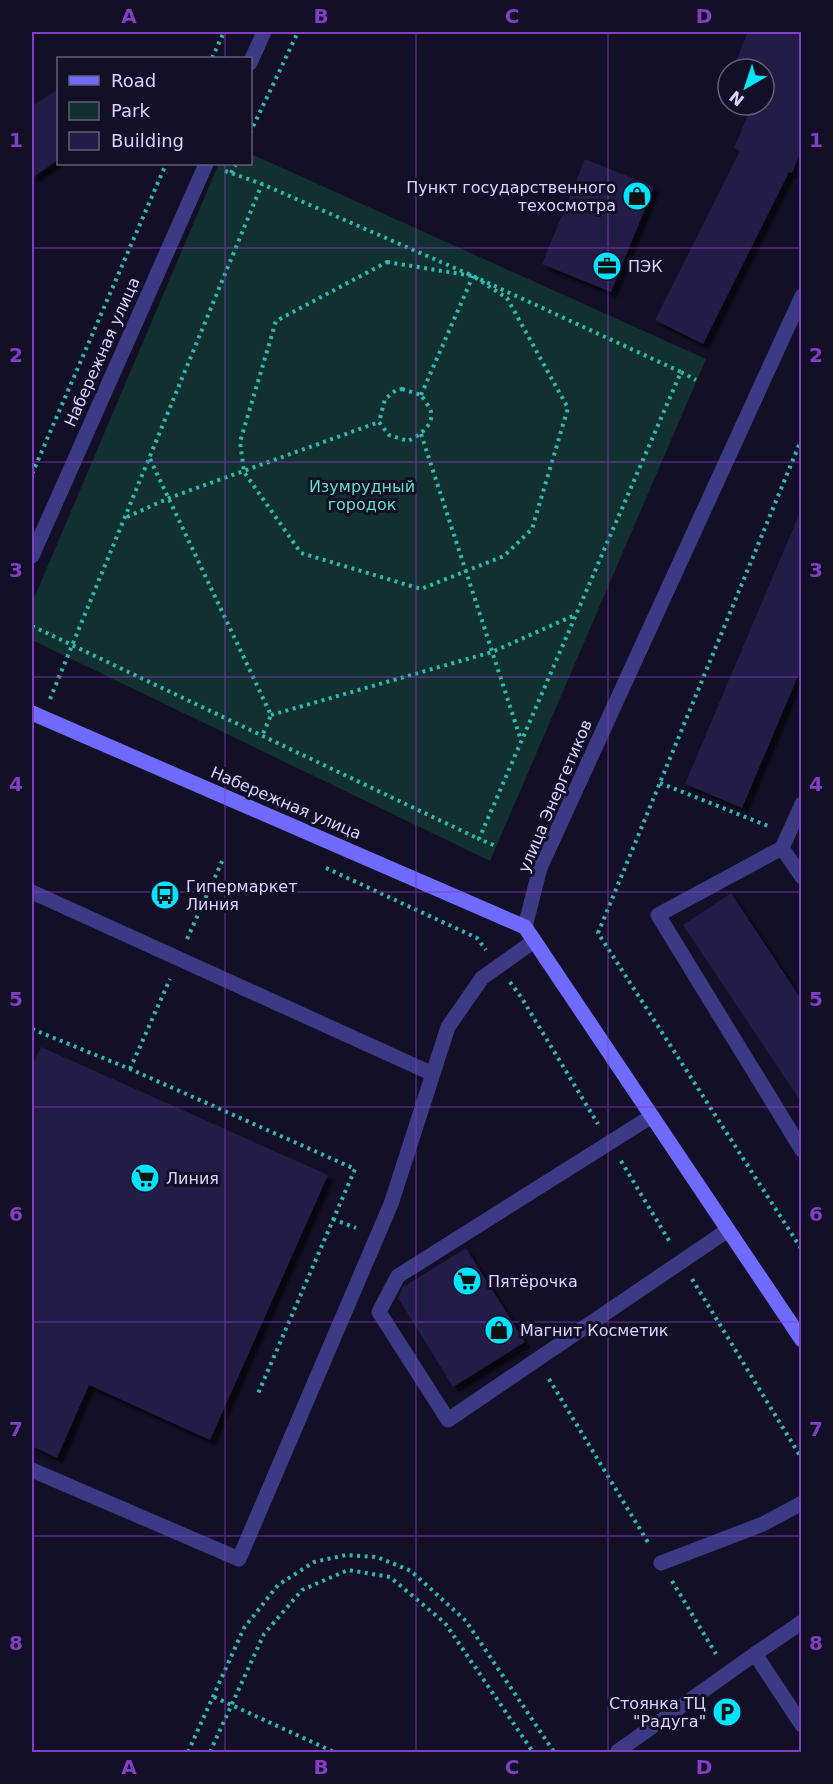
<svg xmlns="http://www.w3.org/2000/svg" width="833" height="1784" font-family="'DejaVu Sans',sans-serif">
	<style>
		.green { fill: #12302f }
		.building { fill: #241b47; filter: url(#shadow) }
		.lines { fill: none; stroke-linecap: round; stroke-linejoin: round }
		.path { stroke: #2fb8b0; stroke-width: 4; stroke-dasharray: 3 4.5; stroke-linecap: butt }
		.service { stroke: #3d3a85; stroke-width: 15 }
		.minor { stroke: #3d3a85; stroke-width: 15 }
		.tertiary { stroke: #3d3a85; stroke-width: 15 }
		.secondary { stroke: #6f6bff; stroke-width: 15 }
		.grid { fill: none; stroke: #843dc5; stroke-width: 1.5; stroke-opacity: 0.55 }
		.labels { text-anchor: middle; dominant-baseline: central; stroke-width: 6; stroke-linejoin: round; paint-order: stroke }
		.poi-label { font-size: 16px; fill: #d9d4ff; stroke: #130f26; text-anchor: start }
		.street-label { font-size: 16px; fill: #d9d4ff; stroke: #130f26 }
		.park-label { font-size: 16px; fill: #5fe0c0; stroke: #130f26 }
		.neatline { fill: none; stroke: #843dc5; stroke-width: 2 }
		.grid-label { font-size: 20px; text-anchor: middle; font-weight: bold; fill: #843dc5 }
	</style>
	<defs>
		<filter id="shadow"><feDropShadow dx="5.5" dy="5.5" stdDeviation="1.5" flood-color="#0009"/></filter>
	</defs>
	<rect width="100%" height="100%" fill="#130f26"/>
	<path class="green" d="M251,154L706,359L490,861L32,640V603L217,168L219,164H250Z"/>
	<path class="building" d="M748,32H801V151L792,173L789,172L703,344L655,320L740,151L734,148L752,105H764V69H741L734,66Z
		M58,89V160L32,178V106Z
		M585,159L654,187L611,292L542,264Z
		M801,510V669L742,808L685,784Z
		M731,893L801,999V1102L683,925Z
		M41,1047L328,1175L210,1440L89,1385L57,1458L32,1446V1067Z
		M466,1248L525,1342L453,1387L398,1298L403,1287Z"/>
	<g class="lines">
		<path class="path" d="M212,58L224,32
			M250,133L298,32
			M225,171L262,184L473,276L681,372L479,839L496,846
			M231,173L236,164
			M387,262L473,276L507,298L568,408L532,529L504,556L421,589L301,553L244,472L240,442L276,321Z
			M681,372L696,380
			M402,389L421,395C424,400 430,407 431,412C434,426 418,436 408,441L389,435L379,422L385,399L396,390Z
			M421,395L473,276
			M421,434L521,740
			M802,438L598,933L802,1250
			M150,459L271,715L262,736
			M32,474L166,164
			M127,517L169,498L379,422
			M32,626L479,839
			M50,699L262,184
			M271,715L492,652L575,615
			M660,783L768,826
			M326,868L477,938L486,950
			M187,939L224,857
			M510,982L521,997L598,1124
			M32,1029L130,1069L355,1169L257,1396
			M130,1069L170,979
			M621,1161L671,1244
			M333,1219L356,1228
			M692,1279L802,1459
			M549,1379L649,1544
			M672,1581L716,1654
			M214,1697L334,1752
			M188,1752L244,1628L278,1585L314,1562L346,1555L377,1557L411,1571L466,1621L554,1752
			M210,1752L264,1634L302,1590L348,1570L390,1577L445,1623L533,1752"/>
		<path class="service" d="M802,804L782,848L802,877
			M782,848L658,915L802,1150
			M32,892L433,1074
			M652,1116L398,1276L379,1312L448,1420L728,1230
			M32,1470L239,1559L391,1204L448,1027L482,978L534,941
			M661,1563L763,1524L802,1503
			M802,1622L755,1654L802,1725
			M619,1752L618,1751L755,1654"/>
		<path class="minor" d="M250,63L264,32
			M32,556L206,164"/>
		<path class="tertiary" d="M525,927L540,868L802,296"/>
		<path class="secondary" d="M32,713L525,927L802,1340"/>
	</g>
	<path class="grid" d="M225,32V58M416,32V1752M608,32V1752M225,164V1752M32,248H802M32,462H802M32,677H802M32,892H802M32,1107H802M32,1322H802M32,1536H802"/>
	<defs>
		<g id="shop-disc" transform="scale(1.5)"><circle r="9.5" fill="#00e5ff" stroke="#130f26"/><path d="M-5-2.5h2.3a2.7 3.5 0 0 1 5.4 0H5L5.5 6h-11ZM-1.5-2.5h3a1.5 2.3 0 0 0-3 0Z" fill="#111"/></g>
		<g id="office-disc" transform="scale(1.5)"><circle r="9.5" fill="#00e5ff" stroke="#130f26"/><path d="M-6-3h4V-5.5h4V-3h4V5H-6ZM-1-4.5V-3h2v-1.5ZM-6 0V1H6V0Z" fill="#111"/></g>
		<g id="bus-disc" transform="scale(1.5)"><circle r="9.5" fill="#00e5ff" stroke="#130f26"/><path d="M-5-6H5V4H4V6H2V4H-2V6H-4V4H-5ZM-3.5-4V0h7V-4ZM-3.5 1.2v1.5H-2V1.2ZM2 1.2v1.5H3.5V1.2Z" fill="#111"/></g>
		<g id="supermarket-disc" transform="scale(1.5)"><circle r="9.5" fill="#00e5ff" stroke="#130f26"/><path d="M-6-5.5h2.5l.6 2H6L4.5 2H-2.5L-4.4-4H-6ZM-1.5 3.2a1.3 1.3 0 1 0 .1 0ZM3 3.2a1.3 1.3 0 1 0 .1 0Z" fill="#111"/></g>
		<g id="parking-disc" transform="scale(1.5)"><circle r="9.5" fill="#00e5ff" stroke="#130f26"/><path d="M-3.5-5.5H1a3.5 3.5 0 0 1 0 7H-1V5.5H-3.5ZM-1-3.4V-.6H.8a1.4 1.4 0 0 0 0-2.8Z" fill="#111"/></g>
	</defs>
	<g fill-rule="evenodd">
		<use href="#shop-disc" x="637" y="196"/>
		<use href="#office-disc" x="607" y="266"/>
		<use href="#bus-disc" x="165" y="895"/>
		<use href="#supermarket-disc" x="145" y="1178"/>
		<use href="#supermarket-disc" x="467" y="1281"/>
		<use href="#shop-disc" x="499" y="1330"/>
		<use href="#parking-disc" x="727" y="1712"/>
	</g>
	<g class="labels">
		<g class="poi-label">
			<text x="616" y="187" text-anchor="end">Пункт государственного<tspan x="616" dy="18">техосмотра</tspan></text>
			<text x="628" y="266">ПЭК</text>
			<text x="186" y="886">Гипермаркет<tspan x="186" dy="18">Линия</tspan></text>
			<text x="166" y="1178">Линия</text>
			<text x="488" y="1281">Пятёрочка</text>
			<text x="520" y="1330">Магнит Косметик</text>
			<text x="706" y="1703" text-anchor="end">Стоянка ТЦ<tspan x="706" dy="18">"Радуга"</tspan></text>
		</g>
		<g class="street-label">
			<text transform="translate(102 352) rotate(-66)">Набережная улица</text>
			<text transform="translate(555 796) rotate(-67)">улица Энергетиков</text>
			<text transform="translate(286 803) rotate(23)">Набережная улица</text>
		</g>
		<g class="park-label">
			<text x="362" y="486">Изумрудный<tspan x="362" dy="18">городок</tspan></text>
		</g>
	</g>
	<rect width="833" height="1784" fill="none" stroke="#130f26" stroke-width="66"/>
	<rect x="57" y="57" width="195" height="108" fill="#130f26" stroke="#625e7d" stroke-width="1.5"/>
	<rect x="69" y="76" width="30" height="9" fill="#6f6bff" stroke="#625e7d" stroke-width="1.5"/>
	<text x="111" y="87" font-size="18" fill="#d9d4ff">Road</text>
	<rect x="69" y="102" width="30" height="18" fill="#12302f" stroke="#625e7d" stroke-width="1.5"/>
	<text x="111" y="117" font-size="18" fill="#d9d4ff">Park</text>
	<rect x="69" y="132" width="30" height="18" fill="#241b47" stroke="#625e7d" stroke-width="1.5"/>
	<text x="111" y="147" font-size="18" fill="#d9d4ff">Building</text>
	<g transform="translate(746 87) rotate(219)"><circle r="28" fill="#130f26" stroke="#625e7d" stroke-width="1.5"/>
	<path d="M0-4.5L10 22L0 15L-10 22Z" fill="#00e5ff"/>
	<text y="-9" font-size="16" font-weight="bold" text-anchor="middle" fill="#d9d4ff">N</text>
	</g>
	<rect x="33" y="33" width="767" height="1718" class="neatline"/>
	<g class="grid-label">
		<text x="129" y="23">A</text>
		<text x="321" y="23">B</text>
		<text x="512" y="23">C</text>
		<text x="704" y="23">D</text>
		<text x="16" y="147">1</text>
		<text x="816" y="147">1</text>
		<text x="16" y="362">2</text>
		<text x="816" y="362">2</text>
		<text x="16" y="577">3</text>
		<text x="816" y="577">3</text>
		<text x="16" y="791">4</text>
		<text x="816" y="791">4</text>
		<text x="16" y="1006">5</text>
		<text x="816" y="1006">5</text>
		<text x="16" y="1221">6</text>
		<text x="816" y="1221">6</text>
		<text x="16" y="1436">7</text>
		<text x="816" y="1436">7</text>
		<text x="16" y="1650">8</text>
		<text x="816" y="1650">8</text>
		<text x="129" y="1774">A</text>
		<text x="321" y="1774">B</text>
		<text x="512" y="1774">C</text>
		<text x="704" y="1774">D</text>
	</g>
</svg>
